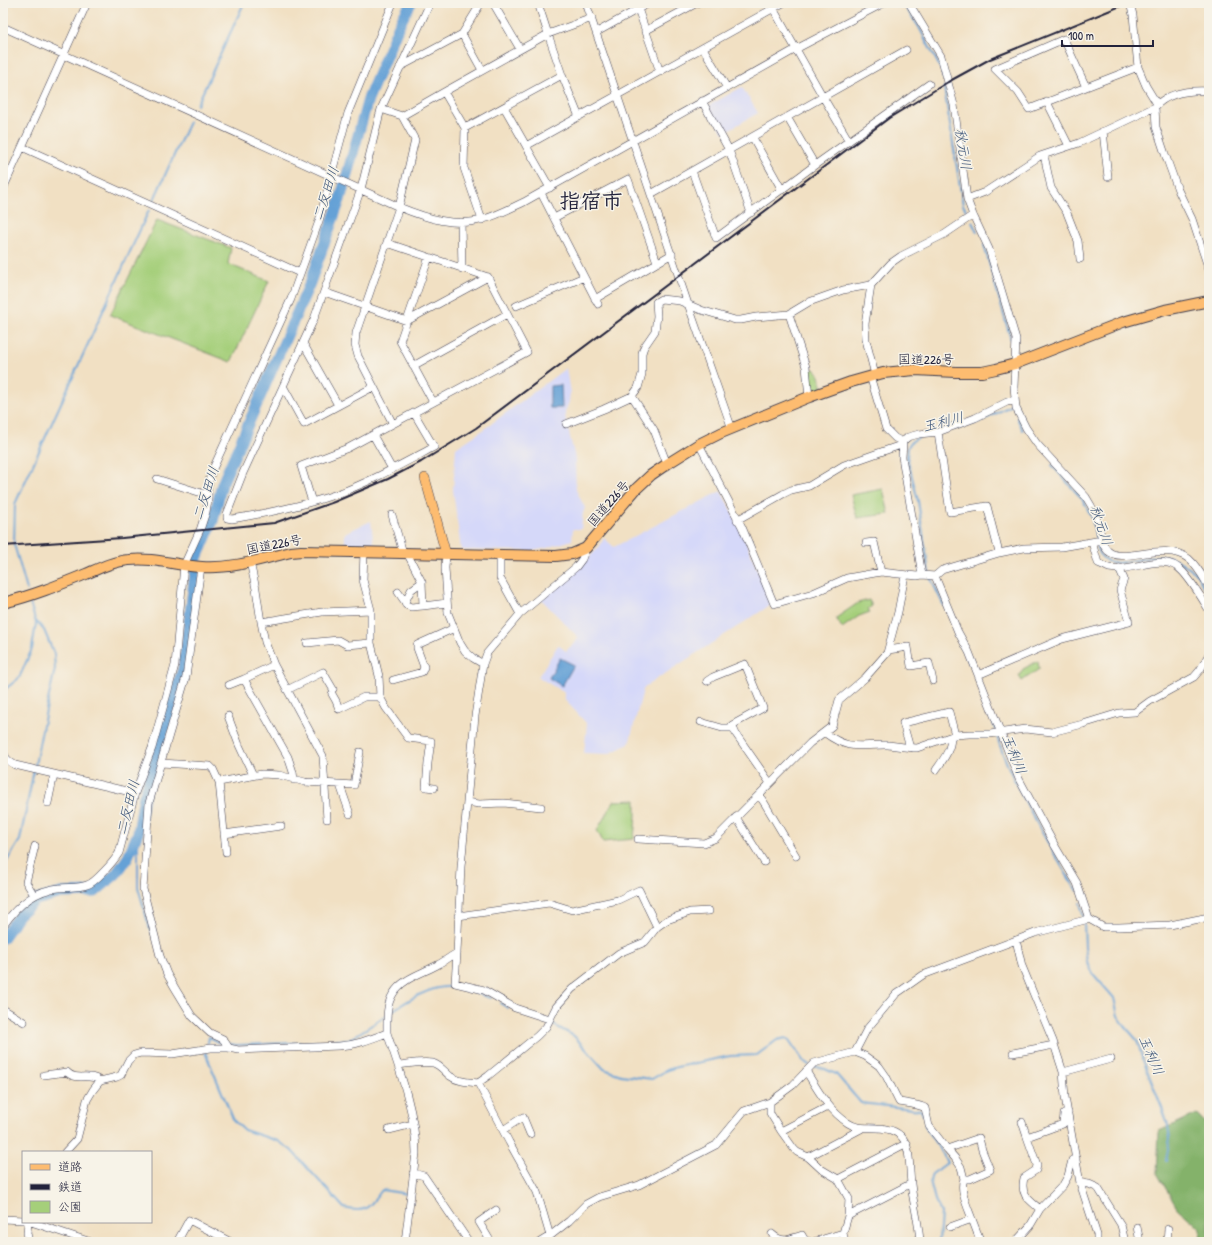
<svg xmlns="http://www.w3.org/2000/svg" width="1212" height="1245" font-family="'Patrick Hand','Klee One',sans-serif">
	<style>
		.built { fill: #d5d8f9 }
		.green { fill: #a5cf7a; stroke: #64785a }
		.forest { fill: #84b26a; stroke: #536a52 }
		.water { fill: #65a1d6; stroke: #446288 }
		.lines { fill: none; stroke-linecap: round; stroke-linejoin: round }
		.stream { stroke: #65a1d6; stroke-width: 2 }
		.river { stroke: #65a1d6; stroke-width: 11 }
		.minor-casing { stroke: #413e4f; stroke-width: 8 }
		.major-casing { stroke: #413e4f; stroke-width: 10 }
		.highway-casing { stroke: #413e4f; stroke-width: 12 }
		.minor { stroke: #fff; stroke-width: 7 }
		.major { stroke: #fdbc70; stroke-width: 9 }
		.highway { stroke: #fdbc70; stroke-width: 10 }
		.rail { stroke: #22223b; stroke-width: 2 }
		.labels { text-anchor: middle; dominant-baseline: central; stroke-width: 3; stroke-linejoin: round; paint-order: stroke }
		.street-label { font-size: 13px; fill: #22223b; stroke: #f7f3e8 }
		.water-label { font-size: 14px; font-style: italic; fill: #3d5579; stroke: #f7f3e8 }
		.town-label { font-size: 21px; font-weight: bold; fill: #22223b; stroke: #f7f3e8 }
	</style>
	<rect width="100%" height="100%" fill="#f7f3e8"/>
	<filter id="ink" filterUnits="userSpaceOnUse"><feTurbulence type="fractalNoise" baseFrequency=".025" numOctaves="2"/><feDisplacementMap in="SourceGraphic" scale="8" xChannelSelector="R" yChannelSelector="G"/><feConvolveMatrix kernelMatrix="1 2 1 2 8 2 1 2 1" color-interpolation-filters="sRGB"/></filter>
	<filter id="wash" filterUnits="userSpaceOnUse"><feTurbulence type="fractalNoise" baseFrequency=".012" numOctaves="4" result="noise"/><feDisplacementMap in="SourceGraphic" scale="16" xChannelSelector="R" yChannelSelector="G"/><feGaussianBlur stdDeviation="0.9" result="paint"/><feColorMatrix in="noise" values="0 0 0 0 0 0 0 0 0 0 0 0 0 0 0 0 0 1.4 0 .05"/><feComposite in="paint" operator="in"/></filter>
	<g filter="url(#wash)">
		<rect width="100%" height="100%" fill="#f1e0c3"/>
		<path class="built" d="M742,87L758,113L723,133L708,106Z
			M566,368L570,393L569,402L565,412V416L575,458L576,490L585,508L583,513L581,529H573L572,540L547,548L532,551L461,550L453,490L456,448L483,430Z
			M721,491L740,528L772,604L646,686L643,690L629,744L608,754L584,753L587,724L565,700V693L538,677L558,645L566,651L579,638L541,599L579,568L600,546L604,538L614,547Z
			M371,521L374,547L345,546V533Z"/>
		<path class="green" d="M157,220L231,248L228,264L269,281L231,362L110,315Z
			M814,369L818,373L823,388L811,393L808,370Z
			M883,489L889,514L857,518L851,495Z
			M869,600L872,606L868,609L870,612L859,616L842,628L836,618L858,603Z
			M1038,661L1039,669L1022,681L1019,676L1023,669Z
			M636,800V816L634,839L603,842L597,830L614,801Z"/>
		<path class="forest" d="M1197,1114L1209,1127V1242H1200L1201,1229L1177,1208L1157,1173L1159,1131Z"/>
		<path class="water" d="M561,385L562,408H550V386Z
			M560,658L574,665L562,686L549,678Z"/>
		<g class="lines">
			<path class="stream" d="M905,7L919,27L942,71L943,78
				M944,87L963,205L968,213
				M197,105L244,3
				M152,204L189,122
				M972,222L977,232
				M984,245L1011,340
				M1017,418L1023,430
				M954,429L981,421L1012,405
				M919,437L911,442L908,447L907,457L918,501L929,573
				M1052,465L1083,500L1092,518L1098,548L1101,556L1107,561L1118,563L1161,556L1170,557L1182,563L1197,574L1209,598
				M930,577L944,606
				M27,590L14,544L15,504L149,210
				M962,646L970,664
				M3,691L19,678L32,649L36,623L30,603
				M993,722L996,731
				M997,736C1005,764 1018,789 1032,814C1046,840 1061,866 1077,891
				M138,833V887L150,930
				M3,865L7,861L20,840L47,705L55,669L54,654L44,630L35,620
				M1080,903L1084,918
				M1084,923L1085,947L1087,962L1094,975L1114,998L1118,1016L1129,1031L1137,1040L1143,1060L1167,1121L1170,1138L1166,1161
				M500,1003L508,1008
				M389,1013C405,1002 431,985 452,987C465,988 479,994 491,998
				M550,1023L574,1036L604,1069L621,1075L652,1079L667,1070L677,1067L730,1056L757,1055L777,1040L786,1038L789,1040L804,1062L809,1065
				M210,1037L217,1042L223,1043
				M208,1043L209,1037
				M229,1044L237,1045L322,1042L350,1039L386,1016
				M205,1052L234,1121L244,1130L278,1141L291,1150L344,1208C367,1214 369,1207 382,1190L408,1194
				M813,1066L825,1069L836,1074L861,1103L921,1110L923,1115
				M925,1123L926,1129L943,1154L947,1163L932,1174L930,1181L935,1200L941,1213L939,1242"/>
			<path class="river" d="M3,938L19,915L36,900L61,893L95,892L116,874L127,859L138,833L144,796L183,668L197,558L213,521L222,484L310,283L340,200L368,99L399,25L411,3"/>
		</g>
	</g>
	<g filter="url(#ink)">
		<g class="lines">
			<g class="minor-casing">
				<path id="minor" d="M493,3L520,49
					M586,3L688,304L732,429
					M636,3L660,72
					M770,3L823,97L849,141
					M909,3L941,56L954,105L967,199L973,215L989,249L1016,339L1014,387L1016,408L1026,428L1037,444L1086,497C1092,506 1096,515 1099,525C1101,534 1101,545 1108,551C1123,565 1164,540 1189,559C1198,567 1203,577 1209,587
					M1130,3L1133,15L1138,67L1146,86L1157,104
					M3,27L399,207C426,218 456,228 484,219C498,215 511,208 524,202L796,49L884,3
					M645,31L697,3
					M597,32L649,3
					M462,34L482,70
					M703,48L727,88
					M400,67L462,34L481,3
					M1086,87L1064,39L995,69L1018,92L1029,109L1138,67
					M444,92L548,34L538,3
					M702,101L729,150L751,213
					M1047,102L1069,146
					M504,107L550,188
					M1155,107L1156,127L1165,154L1178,190L1192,219L1209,270
					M381,109L402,116L415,140L399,207L356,333L355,345L358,356L393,424
					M402,116L444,92L465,128
					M579,117L562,75L548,34L592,18
					M787,117L815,165
					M1103,131L1108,177
					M753,138L782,190
					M526,146L783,3
					M22,147L300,273
					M1044,155L1051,188L1067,213L1078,241L1080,259
					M692,171L716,238L815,165L929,84
					M3,189L87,3
					M541,193L598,304
					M651,194L906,50
					M967,199L985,192L1040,156L1079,143L1155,107C1168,92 1190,90 1209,91
					M554,218L628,179L657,262
					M482,220L464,168L465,128L562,75
					M461,222L462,269
					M429,257L400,341L433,402
					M324,292L407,321L488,277
					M595,299L672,254
					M516,306L584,277
					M789,314L806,367L809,397
					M303,343L338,405
					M413,366L507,314
					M875,375L866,340L865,324L871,285L891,263L901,256L945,234L973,215
					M870,376L886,429L895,438L903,442
					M283,386L304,424L373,387
					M632,396L654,430L667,464
					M414,413L434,447C402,464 370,482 337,494C303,506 268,513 232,519L227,518V514L243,473L314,319L361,189L381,109L430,3
					M566,424L604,409L632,396L638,388L642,374V353L644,347L655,331L657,316L656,302L661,299L680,301L701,310L735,320H741L756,317L789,314L809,302L843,290L871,285
					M938,432L950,512L987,506L999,553
					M373,435L392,469
					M903,442L902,457L922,575
					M699,444L742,527L774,604L813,593L847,578L881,572L917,576L922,575L935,576L942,570L999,553L1024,548L1062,547L1102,540
					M157,479L208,495
					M312,502L301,466L348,448L527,352L488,277L387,243
					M392,515L403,553
					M737,520L783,494L791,490L809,486L844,465L898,446L908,437L919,434L938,432L975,418L1007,402L1015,400
					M1092,542L1098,563C1102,564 1106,567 1109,568C1134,573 1163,550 1183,572C1193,583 1201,597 1209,610
					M866,543L874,542L881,572
					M364,551L363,580L371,610V643L379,676L380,697L386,708L408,738L431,741L428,763L426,787L434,788
					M407,553L422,582L423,606L447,603
					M446,554L445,568L448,613L460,643L465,651L473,658L483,664
					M500,555V578L520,614
					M250,562L256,589L261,622L265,642L274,665L323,756L327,819
					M201,567L186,677L149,803L143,889L160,956L167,974L175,988L192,1016L210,1033L223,1039L229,1048
					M935,576L958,632L969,652L1019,779L1055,846L1077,883L1089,919L1103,927H1119L1170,925L1209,917
					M422,582L411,590L405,602L406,605L411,607L423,606
					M398,592L405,602
					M261,622L322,612L371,610
					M307,643L338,640L347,645L371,643
					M888,650L908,647L911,666L929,663L933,681
					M274,665L244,679L288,757L293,772L294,780
					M978,675L1062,639L1129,622L1120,590L1124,579L1119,568
					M393,680L422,672L424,667L417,648V645L450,630L453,627
					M707,681L713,677L745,664L763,708L732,725L736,734L770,783
					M229,685L244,679
					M287,690L323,672L333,689
					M332,694L336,701L339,709L364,697H380
					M228,716L239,745L253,775
					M701,722L722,728H734
					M825,733C851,752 860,744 888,745C898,746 907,748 917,748L955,735L969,734H990L1025,729L1052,732L1083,724L1119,713L1135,712L1150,701L1194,677L1200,670L1209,654
					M910,748L903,723L949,712L955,735
					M3,751C5,758 8,761 15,765L135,793
					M161,763L210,766L213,769L219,782L262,774L279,775L305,782L354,785L360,752
					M936,770C943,760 951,750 951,737
					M219,782L226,852
					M340,785L350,814
					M759,795L765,804L796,856
					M467,802L479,804L504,803L541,807
					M48,803L54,774
					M736,817L764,862
					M224,834L281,826
					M638,839L704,843L716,838L810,743L832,726L839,700L865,678L887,653L898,612L905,575
					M34,895L26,882L35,846
					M458,916L549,903L572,910L618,900L639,890L657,927
					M3,926C16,907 35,890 59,888C68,887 79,888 87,885C95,883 114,861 119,853L135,793L152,748L175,665L184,565L200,530L206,512L208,500V485L211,473L291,299L319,221L348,113L393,3
					M1016,940L1022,966L1053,1041L1063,1072L1065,1097L1080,1183L1097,1235V1242
					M3,1009L24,1022
					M549,1019L515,1008L484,990L455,983L457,953L461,867L475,716L483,664L487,653L520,614L576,567L582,559L586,548
					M387,1033C399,1068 416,1115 416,1153L405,1242
					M855,1052L867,1029L896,994L923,975L1035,933L1089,919
					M1013,1053L1054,1045
					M398,1065C409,1064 422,1061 433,1063C440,1065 445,1072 450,1076C458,1082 469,1082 478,1083L488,1076L537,1036L546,1027L556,1007L572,989L619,953L645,942L657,927L667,920L690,912L709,911
					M806,1071C817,1089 829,1111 848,1123C859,1130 865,1127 877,1128C914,1129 908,1156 911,1184L906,1186L848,1216
					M1063,1072L1111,1059
					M44,1075L67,1072C76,1082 90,1072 100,1081
					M478,1083L509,1142L537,1192L550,1236
					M770,1102V1113L781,1131L794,1149L797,1152L808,1157L821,1169L838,1179L849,1199L848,1216L843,1233L845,1242
					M1068,1112L1064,1114L1063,1124L1027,1137L1037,1165L1036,1170L1024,1178C1020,1195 1028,1199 1040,1209L1063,1185L1068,1176L1072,1160L1076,1158
					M1022,1122L1027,1137
					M389,1130L413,1124
					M503,1130L523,1117L530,1134
					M781,1131L829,1106
					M65,1152L77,1139L87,1100L93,1090L100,1081L117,1077L121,1075L128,1061L134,1055L141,1053L172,1054L211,1048H229L238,1050L339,1046C356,1045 371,1039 387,1033C387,1020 386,1005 393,994C402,978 424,973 439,964C445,961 451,956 457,953
					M808,1157L861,1129
					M413,1173L424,1176L469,1242
					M838,1179L907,1143
					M1080,1183L1089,1184L1098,1188L1121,1225L1125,1242
					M911,1184C913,1203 919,1222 920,1242
					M3,1219L23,1220
					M972,1219L980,1240
					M28,1222L27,1233L29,1242
					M31,1222L91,1242
					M950,1227L972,1219C968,1208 959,1190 964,1179
					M1137,1227L1140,1242
					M772,1234C783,1244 789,1239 802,1235L804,1239L810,1242
					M1018,1239L1030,1226L1040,1209
					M177,1242L189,1220L231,1242
					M491,1242L479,1222L496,1210
					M540,1242L550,1236L569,1221L586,1204L599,1197L639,1185L716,1145L744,1111L770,1102L793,1085L814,1063L855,1052L865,1056L879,1066L886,1076L899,1102C905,1103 921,1105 925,1108L929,1126L947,1149L955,1158L961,1167L964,1179H970L990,1170L982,1150L979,1138L947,1149
					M813,1242L843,1233
					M1167,1242L1168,1229"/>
			</g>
			<g class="major-casing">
				<path id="major" d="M425,478L446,554"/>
			</g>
			<g class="highway-casing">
				<path id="highway" d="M3,603C32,596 59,585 86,574C100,568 114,561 129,560C154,557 178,566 202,567C233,569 262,559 291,552L301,551L556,556L572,554L586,548L636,489L651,475L667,464L699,444L721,433L809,397L851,382L883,373L915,370L956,372H982L996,369L1015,364L1123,322L1165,310L1209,301"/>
			</g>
			<use href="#minor" class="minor"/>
			<use href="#major" class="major"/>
			<use href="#highway" class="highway"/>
			<path class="rail" d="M3,546L122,538L274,523L334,502L388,479L421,462L476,428L889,118L948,82L990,59L1128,3"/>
		</g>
	</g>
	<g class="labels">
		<g class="street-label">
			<text x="926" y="359">国道226号</text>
			<text transform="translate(608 503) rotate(-49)">国道226号</text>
			<text transform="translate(274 544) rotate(-11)">国道226号</text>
		</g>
		<g class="water-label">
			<text transform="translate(964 149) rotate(81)">秋元川</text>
			<text transform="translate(325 193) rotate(-72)">二反田川</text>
			<text transform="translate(943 421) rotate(-14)">玉利川</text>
			<text transform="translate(205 493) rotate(-72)">二反田川</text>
			<text transform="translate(1102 525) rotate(71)">秋元川</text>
			<text transform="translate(1015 754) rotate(68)">玉利川</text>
			<text transform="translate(127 807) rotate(-76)">二反田川</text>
			<text transform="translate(1152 1055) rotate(67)">玉利川</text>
		</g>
		<g class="town-label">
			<text x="591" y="200">指宿市</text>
		</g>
	</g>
	<rect width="1212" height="1245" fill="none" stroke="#f7f3e8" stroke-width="16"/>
	<rect x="22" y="1151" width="130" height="72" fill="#f7f3e8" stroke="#a29fa3"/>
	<rect x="30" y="1164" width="20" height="6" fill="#fdbc70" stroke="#a29fa3"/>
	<text x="58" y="1171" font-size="12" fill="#22223b">道路</text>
	<rect x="30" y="1184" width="20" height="6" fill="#22223b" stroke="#a29fa3"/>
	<text x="58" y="1191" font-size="12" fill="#22223b">鉄道</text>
	<rect x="30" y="1201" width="20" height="12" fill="#a5cf7a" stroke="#a29fa3"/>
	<text x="58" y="1211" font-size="12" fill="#22223b">公園</text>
	<path d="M1062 40v6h91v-6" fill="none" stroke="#22223b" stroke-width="2"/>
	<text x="1068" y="40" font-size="12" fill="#22223b" stroke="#f7f3e8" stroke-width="3" paint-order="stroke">100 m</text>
</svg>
